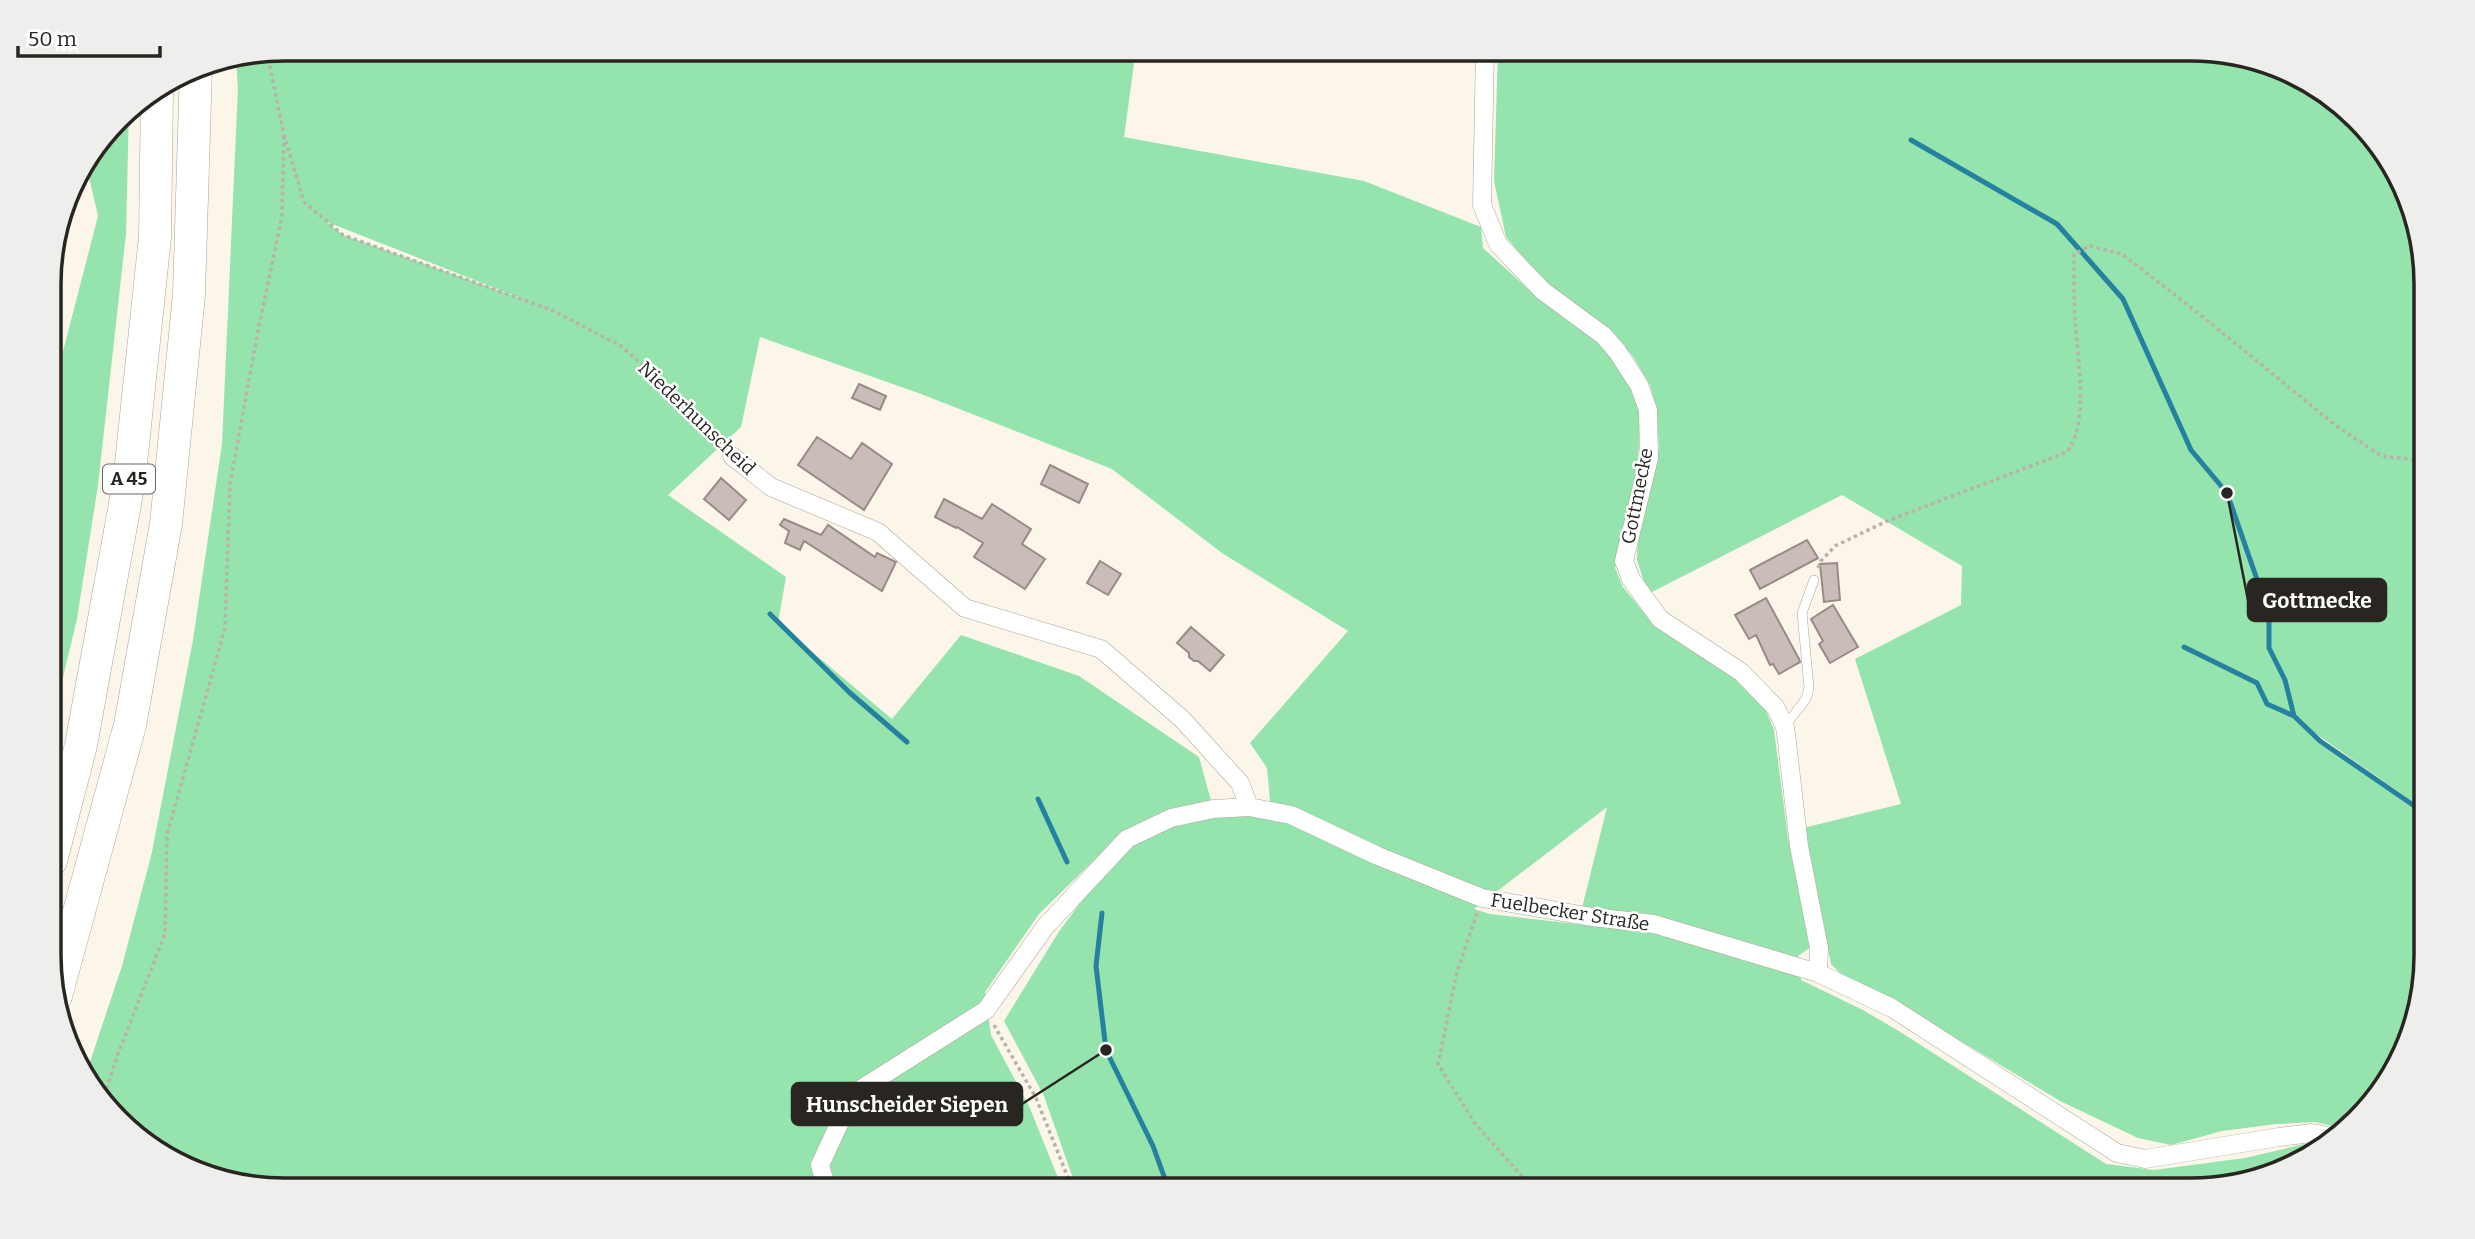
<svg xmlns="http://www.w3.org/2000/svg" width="2475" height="1239" font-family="Bitter,serif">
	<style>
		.green { fill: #95e4ae; fill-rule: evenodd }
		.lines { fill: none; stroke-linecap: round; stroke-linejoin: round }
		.stream { stroke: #26809f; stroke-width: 5 }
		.building { fill: #cabdb9; stroke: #988b87; stroke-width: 2 }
		.lane-casing { stroke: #aca59b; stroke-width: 10 }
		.street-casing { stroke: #aca59b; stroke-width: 19 }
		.highway-casing { stroke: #aca59b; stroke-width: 33 }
		.path { stroke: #b8b2aa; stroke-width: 3.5; stroke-dasharray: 3.5 3.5; stroke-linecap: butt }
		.lane { stroke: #fff; stroke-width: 9 }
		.street { stroke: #fff; stroke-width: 18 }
		.highway { stroke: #fff; stroke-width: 32 }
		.labels { text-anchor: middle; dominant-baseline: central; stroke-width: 5; stroke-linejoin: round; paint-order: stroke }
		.shield { fill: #fff; stroke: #696764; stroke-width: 2 }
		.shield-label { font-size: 18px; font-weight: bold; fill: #292622 }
		.street-label { font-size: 19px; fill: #292622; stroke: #fff }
		.rim { fill: none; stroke: #292622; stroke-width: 3.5 }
		.leader { fill: none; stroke: #292622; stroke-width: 2.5 }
		.callout-dot { fill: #292622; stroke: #fff; stroke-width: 2.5 }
		.callout { fill: #292622; stroke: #292622; stroke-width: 2.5 }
		.callout-label { font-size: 21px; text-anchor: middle; font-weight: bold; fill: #fff }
	</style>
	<rect width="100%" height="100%" fill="#fcf5ea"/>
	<path class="green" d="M285,49H1136L1124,137L1364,181L1481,227L1483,248L1538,298L1597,341L1611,355L1633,389L1640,410L1638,470L1615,568L1623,587L1649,619L1745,685L1765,708L1774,730L1788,838L1811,947L1798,956L1799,961L1582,908L1607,807L1474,909L1490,914L1655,933L1801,977V980L1863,1010L1902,1033L2106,1164L2154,1170L2245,1158L2313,1142L2326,1145L2321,1151L2205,1190H1077L1044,1096L1004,1021L1058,933L1127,839L1203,811L1124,831L1039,914L985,992L991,1035L1029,1106L1063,1190H285L181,1166L97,1098L87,1071L122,966L152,852L193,640L222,444L238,88L236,59ZM327,222L523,299L343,235ZM760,337L921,394L1112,469L1222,553L1348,631L1250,743L1267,768L1271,811L1213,808L1199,757L1079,676L961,635L892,719L778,623L786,577L668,495L741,427Z
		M1498,49H2190L2294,73L2386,153L2424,254L2426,955L2402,1058L2341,1128L2315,1122L2276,1124L2222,1131L2171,1145L2138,1138L2060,1101L1969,1046L1845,978L1831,964L1803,828L1901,804L1855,659L1961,605L1962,566L1842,495L1648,594L1637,560L1638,533L1652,483L1659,447L1656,410L1650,385L1632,355L1613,335L1548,286L1506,237L1494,181ZM2312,731L2416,804L2415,808L2316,740L2309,733Z
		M129,108L126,234L98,485L77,619L51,727L50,376L60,363L98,216L86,164Z"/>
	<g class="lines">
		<path class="stream" d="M1911,140L2057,224L2123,299L2191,450L2227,493L2269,614V648L2285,680L2294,716L2320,741L2416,807L2426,803
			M770,614L850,693L907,742
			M2184,647L2257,683L2267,704L2294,716
			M1038,799L1067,862
			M1102,913L1096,966L1106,1050L1153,1146L1169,1190"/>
	</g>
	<path class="building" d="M859,384L886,396L880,410L852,398Z
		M817,437L851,459L862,443L892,464L864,510L798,465Z
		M1050,465L1088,484L1079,503L1041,484Z
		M721,478L746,500L729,520L704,499Z
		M944,499L982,519L992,504L1031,529L1022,544L1045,559L1025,589L974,557L983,543L957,527L956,528L935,517Z
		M784,519L821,535L828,525L875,557L877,553L896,562L882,591L804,541L800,550L785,543L789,531L780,525Z
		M1807,540L1818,558L1760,589L1750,570Z
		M1100,561L1121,574L1108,595L1087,583Z
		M1837,563L1840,600L1824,602L1820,564Z
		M1766,598L1799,659L1800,662L1779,674L1773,664L1770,665L1756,635L1749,639L1735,615Z
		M1833,605L1858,647L1830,663L1819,644L1823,641L1811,619Z
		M1191,627L1224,655L1210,671L1198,661H1194L1189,657V653L1177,643Z"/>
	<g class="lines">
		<g class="lane-casing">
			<path id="lane" d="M1785,726L1806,699L1809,688L1802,613L1814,580"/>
		</g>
		<g class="street-casing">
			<path id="street" d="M1485,49L1482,205L1498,244L1543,291L1604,336L1617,351L1639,385L1648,410L1649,458L1624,561L1631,579L1660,619L1741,672L1776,708L1785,727L1787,742L1799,846L1819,948L1818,973
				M732,456L771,487L878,532L965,608L1101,649L1182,719L1240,783L1249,807
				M827,1190L820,1165L853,1094L986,1010L1045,927L1127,839L1171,818L1213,809L1249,807L1291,815L1378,856L1482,898L1592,917L1654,924L1818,973L1892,1008L2117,1153L2145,1159L2279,1137L2312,1133L2333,1137"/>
		</g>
		<g class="highway-casing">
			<path id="highway" d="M51,861L81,745L129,482L155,237L157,90
				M56,996L130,725L166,524L189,295L196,67"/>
		</g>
		<path class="path" d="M267,52L284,135L304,202L343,235L554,311L621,346L678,396L721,444
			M1818,568L1821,561L1835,546L1887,521L2067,452C2090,421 2077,357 2075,320C2074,298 2074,276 2074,254L2090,246L2122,254L2202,316L2335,425L2381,456L2425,461
			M1477,913L1457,972L1438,1064L1474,1122L1534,1190
			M994,1025L1036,1098L1073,1190
			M102,1102L118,1054L165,934L167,835L225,628L230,484L258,331L282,216L284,135"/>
		<use href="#lane" class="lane"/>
		<use href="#street" class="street"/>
		<use href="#highway" class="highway"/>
	</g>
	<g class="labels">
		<rect class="shield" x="103" y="464.5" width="52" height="29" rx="5"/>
		<g class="shield-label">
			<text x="129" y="479">A 45</text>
		</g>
		<g class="street-label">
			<text transform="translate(697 418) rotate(44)">Niederhunscheid</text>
			<text transform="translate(1637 496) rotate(-79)">Gottmecke</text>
			<text transform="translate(1570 912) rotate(9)">Fuelbecker Straße</text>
		</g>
	</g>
	<path d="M0 0H2475V1239H0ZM284 61H2191A223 223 0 0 1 2414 284V955A223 223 0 0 1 2191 1178H284A223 223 0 0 1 61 955V284A223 223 0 0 1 284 61Z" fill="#eeeeed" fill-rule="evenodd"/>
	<path class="rim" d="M284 61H2191A223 223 0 0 1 2414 284V955A223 223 0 0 1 2191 1178H284A223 223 0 0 1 61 955V284A223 223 0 0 1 284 61Z"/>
	<path class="leader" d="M2227 493L2248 600M1106 1050L1022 1104"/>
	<g class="callout-dot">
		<circle cx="2227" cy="493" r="7"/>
		<circle cx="1106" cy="1050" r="7"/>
	</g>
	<g class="callout">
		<rect x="2248" y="579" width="138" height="42" rx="7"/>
		<rect x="792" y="1083" width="230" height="42" rx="7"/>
	</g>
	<g class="callout-label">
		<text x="2317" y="608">Gottmecke</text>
		<text x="907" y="1112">Hunscheider Siepen</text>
	</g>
	<path d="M18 46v10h142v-10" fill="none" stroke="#292622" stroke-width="3.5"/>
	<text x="28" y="46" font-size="21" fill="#292622" stroke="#ffffff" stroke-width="5" paint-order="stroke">50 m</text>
</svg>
